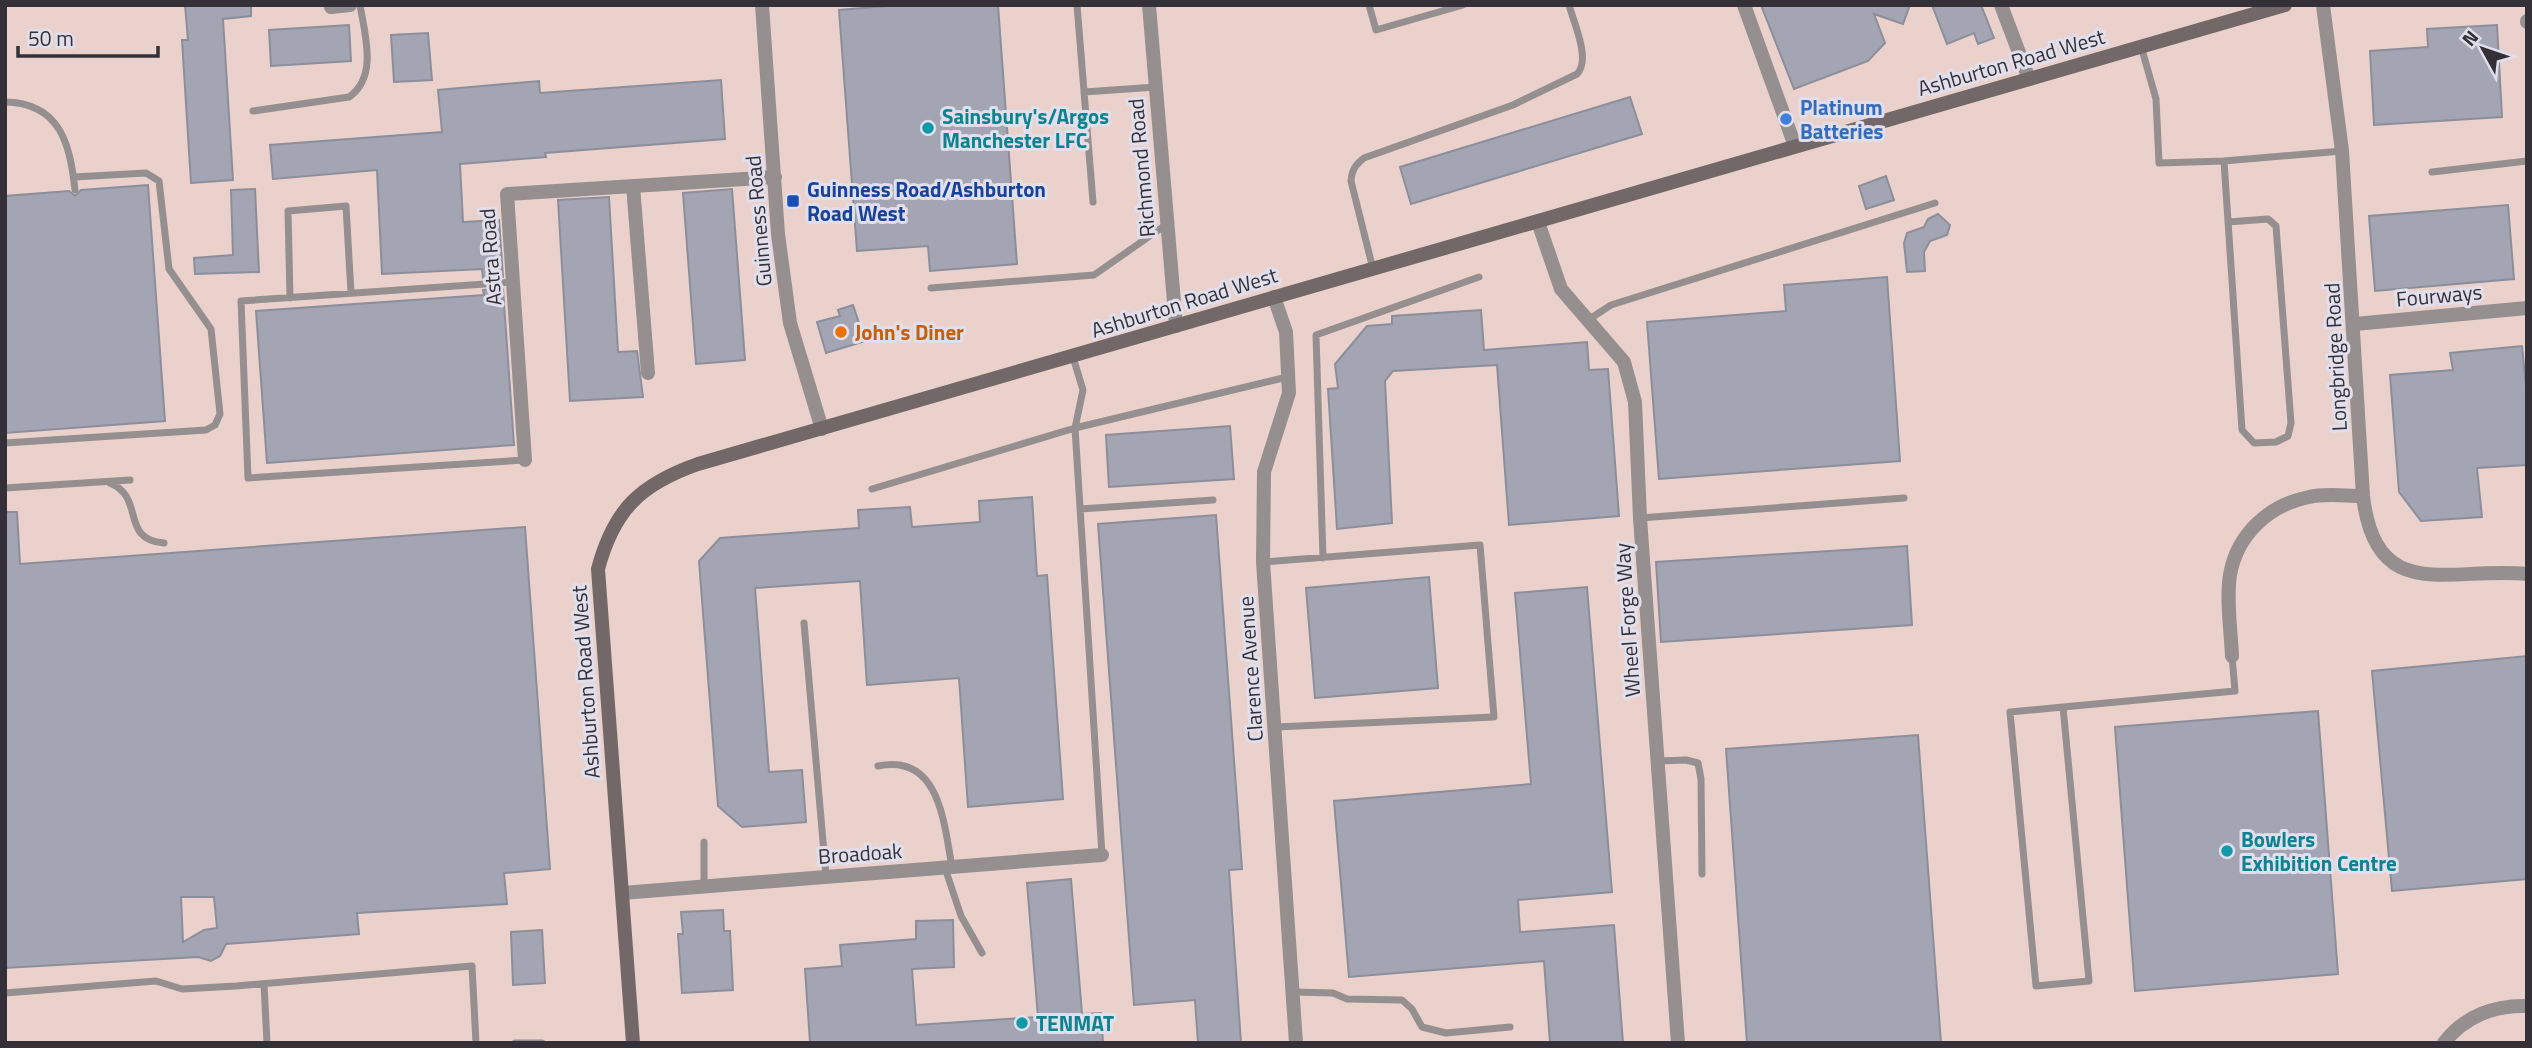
<svg xmlns="http://www.w3.org/2000/svg" width="2532" height="1048" font-family="'Titillium Web',sans-serif">
	<style>
		.industrial { fill: #ead1cb }
		.building { fill: #a4a5b3; stroke: #8d8e9c; stroke-width: 2; fill-rule: evenodd }
		.lines { fill: none; stroke-linecap: round; stroke-linejoin: round }
		.service { stroke: #968f8f; stroke-width: 7 }
		.minor { stroke: #968f8f; stroke-width: 14 }
		.tertiary { stroke: #968f8f; stroke-width: 14 }
		.secondary { stroke: #726868; stroke-width: 14 }
		.shop-dot { fill: #3f7fe0; stroke: #e2dfed; stroke-width: 2.5 }
		.culture-dot { fill: #0f9aa8; stroke: #e2dfed; stroke-width: 2.5 }
		.transit-dot { fill: #1a4fb4; stroke: #e2dfed; stroke-width: 2.5 }
		.food-dot { fill: #e8710a; stroke: #e2dfed; stroke-width: 2.5 }
		.labels { text-anchor: middle; dominant-baseline: central; stroke-width: 6; stroke-linejoin: round; paint-order: stroke }
		.street-label { font-size: 21px; fill: #333137; stroke: #e2dfed }
		.shop-label { font-size: 21px; font-weight: bold; fill: #366cbe; stroke: #e2dfed; text-anchor: start }
		.culture-label { font-size: 21px; font-weight: bold; fill: #0d838f; stroke: #e2dfed; text-anchor: start }
		.transit-label { font-size: 21px; font-weight: bold; fill: #164399; stroke: #e2dfed; text-anchor: start }
		.food-label { font-size: 21px; font-weight: bold; fill: #c56008; stroke: #e2dfed; text-anchor: start }
	</style>
	<rect width="100%" height="100%" fill="#e2dfed"/>
	<path class="industrial" d="M5,5H2527V1043H5Z"/>
	<path class="building" d="M185,5H251V16L223,19L233,180L191,183L182,40H188Z
		M899,5H998L1017,264L930,271L928,246L857,251L839,10Z
		M1761,5H1910L1903,24L1874,14L1885,43L1868,61L1794,89Z
		M1932,5H1981L1994,38L1978,44L1974,33L1947,44Z
		M349,25L351,61L271,66L269,30Z
		M2497,25L2502,117L2374,125L2370,51L2428,47L2427,29Z
		M428,33L432,80L394,82L391,35Z
		M721,80L725,139L545,153L546,157L460,164L463,222L499,220L503,277L483,278L482,269L382,274L377,170L273,179L270,145L442,132L438,90L539,81L540,93Z
		M1630,97L1642,134L1411,204L1400,167Z
		M1886,176L1894,200L1866,209L1859,186Z
		M148,185L165,421L5,433V196L69,191L75,196L81,190Z
		M255,189L259,272L195,274L194,258L233,255L231,190Z
		M732,189L745,360L696,364L683,193Z
		M609,197L618,352L637,351L643,397L570,401L558,200Z
		M2508,205L2514,279L2375,291L2369,216Z
		M1938,214L1950,225L1947,235L1930,241L1924,252L1925,271L1907,272L1904,243L1907,233L1924,227L1928,219Z
		M1887,277L1900,461L1659,479L1647,322L1786,311L1784,285Z
		M503,289L514,445L267,463L256,311L484,295L483,290Z
		M853,305L865,341L826,353L817,322L840,316L838,310Z
		M1481,310L1484,350L1587,342L1589,370L1608,369L1619,516L1509,525L1497,365L1393,371L1385,381L1392,523L1337,529L1328,389L1338,388L1335,364L1367,326L1392,324V316Z
		M2522,346L2527,396V465L2477,468L2482,517L2421,521L2399,492L2390,375L2453,370L2450,353Z
		M1230,426L1234,479L1109,487L1106,435Z
		M1032,497L1037,576L1047,575L1063,799L968,807L959,678L867,685L860,581L755,588L769,772L802,770L806,822L742,827L718,806L699,561L720,538L859,528L858,510L910,507L912,527L980,522L979,501Z
		M5,512H17L20,564L525,527L550,869L504,873L507,904L357,913L359,934L226,944L220,956L211,961L198,957L5,968ZM181,897H214L217,928L204,930L183,942Z
		M1216,515L1242,869L1229,870L1241,1043H1198L1195,1000L1134,1005L1098,524Z
		M1907,546L1912,625L1661,642L1656,562Z
		M1429,577L1438,688L1315,698L1306,588Z
		M1587,587L1612,892L1518,900L1520,932L1614,925L1623,1043H1550L1544,961L1349,977L1334,801L1531,784L1515,593Z
		M2527,656V879L2392,891L2372,671Z
		M2318,711L2338,974L2135,991L2115,727Z
		M1918,735L1941,1043H1747L1726,749Z
		M1071,879L1082,1014L1101,1013L1103,1043H810L805,969L842,966L840,945L916,939V921L953,920L954,967L912,969L916,1025L1038,1017L1027,883Z
		M723,910L724,931H730L733,990L682,993L678,934H683L681,912Z
		M542,930L545,983L513,985L511,932Z"/>
	<g class="lines">
		<path class="service" d="M1077,5L1093,202
			M1369,5L1376,30L1463,5
			M2141,46L2156,99L2159,163L2224,161
			M1084,92L1156,87
			M5,102C61,103 70,145 75,190
			M253,111L349,97C378,77 365,35 360,5
			M2432,172L2527,161
			M2228,222L2268,219L2276,226L2291,423L2288,436L2276,442L2254,443L2242,430L2224,161L2342,151
			M1373,269L1351,181C1352,170 1355,165 1364,158L1513,105L1577,74C1591,60 1574,23 1569,5
			M513,282L241,301L248,478L525,460
			M931,288L1094,275L1167,224
			M290,298L288,211L346,206L351,293
			M1588,320L1611,305L1935,203
			M5,443L206,430L215,425L220,414L211,329L169,269L159,181L146,173L74,177
			M110,483C146,498 119,539 164,543
			M5,488L130,480
			M872,489L1075,428L1083,390L1073,357
			M1080,509L1213,500
			M1640,518L1904,498
			M1323,558L1316,335L1479,277
			M1263,562L1480,545L1494,717L1276,727
			M804,623L826,876
			M2063,707L2010,712L2036,986L2089,981L2063,707L2235,691L2232,656
			M1658,761L1686,760L1698,763L1701,779L1702,874
			M878,766C940,753 944,824 952,867
			M704,842V886
			M1102,855L1075,428L1287,377
			M945,868L961,916L982,953
			M264,984L267,1043
			M1293,992L1333,993L1347,999L1402,1000L1412,1009L1422,1027L1446,1033L1510,1027
			M5,993L156,981L182,989L236,986L472,966L476,1043
			M515,1043H542"/>
		<path class="minor" d="M1149,5L1176,326
			M1744,5L1795,146
			M2001,5L2029,79
			M2323,5L2342,151L2363,496C2376,606 2449,566 2527,574
			M331,7L350,5
			M2527,21V22
			M633,186L648,373
			M1538,222L1561,289L1624,362L1635,402L1640,518L1678,1043
			M1274,297L1286,332L1289,393L1264,472L1263,562L1296,1043
			M2355,324L2527,308
			M525,460L507,194L775,177
			M2232,656C2231,631 2226,600 2230,575C2237,534 2269,505 2309,497C2325,493 2345,496 2363,496
			M622,893L1102,855
			M2444,1043C2464,1016 2495,1005 2527,1006"/>
		<path class="tertiary" d="M762,5L778,234L790,323L822,429"/>
		<path class="secondary" d="M633,1043L598,569C614,509 641,484 698,464L2285,5"/>
	</g>
	<circle class="shop-dot" cx="1786" cy="119" r="7"/>
	<g class="culture-dot">
		<circle cx="928" cy="128" r="7"/>
		<circle cx="2227" cy="851" r="7"/>
		<circle cx="1022" cy="1023" r="7"/>
	</g>
	<rect class="transit-dot" x="786" y="194" width="14" height="14" rx="3.5"/>
	<circle class="food-dot" cx="841" cy="332" r="7"/>
	<g class="labels">
		<g class="street-label">
			<text transform="translate(2011 62) rotate(-16)">Ashburton Road West</text>
			<text transform="translate(1141 168) rotate(-95)">Richmond Road</text>
			<text transform="translate(758 221) rotate(-95)">Guinness Road</text>
			<text transform="translate(490 257) rotate(-94)">Astra Road</text>
			<text transform="translate(2439 295) rotate(-5)">Fourways</text>
			<text transform="translate(1184 302) rotate(-17)">Ashburton Road West</text>
			<text transform="translate(2335 357) rotate(-93)">Longbridge Road</text>
			<text transform="translate(1627 620) rotate(-94)">Wheel Forge Way</text>
			<text transform="translate(1250 669) rotate(-94)">Clarence Avenue</text>
			<text transform="translate(585 682) rotate(-94)">Ashburton Road West</text>
			<text transform="translate(860 853) rotate(-4)">Broadoak</text>
		</g>
		<g class="shop-label">
			<text x="1800" y="107">Platinum<tspan x="1800" dy="24">Batteries</tspan></text>
		</g>
		<g class="culture-label">
			<text x="942" y="116">Sainsbury's/Argos<tspan x="942" dy="24">Manchester LFC</tspan></text>
			<text x="2241" y="839">Bowlers<tspan x="2241" dy="24">Exhibition Centre</tspan></text>
			<text x="1036" y="1023">TENMAT</text>
		</g>
		<g class="transit-label">
			<text x="807" y="189">Guinness Road/Ashburton<tspan x="807" dy="24">Road West</tspan></text>
		</g>
		<g class="food-label">
			<text x="855" y="332">John's Diner</text>
		</g>
	</g>
	<rect width="2532" height="1048" fill="none" stroke="#333137" stroke-width="14"/>
	<g transform="translate(2483 49) rotate(310)" stroke="#e2dfed" stroke-width="5" paint-order="stroke">
	<path d="M0-5L12 26L0 18L-12 26Z" fill="#333137"/>
	<text y="-10" font-size="19" font-weight="bold" text-anchor="middle" fill="#333137">N</text>
	</g>
	<path d="M18 46v10h140v-10" fill="none" stroke="#333137" stroke-width="3.5"/>
	<text x="28" y="46" font-size="21" fill="#333137" stroke="#e2dfed" stroke-width="5" paint-order="stroke">50 m</text>
</svg>
